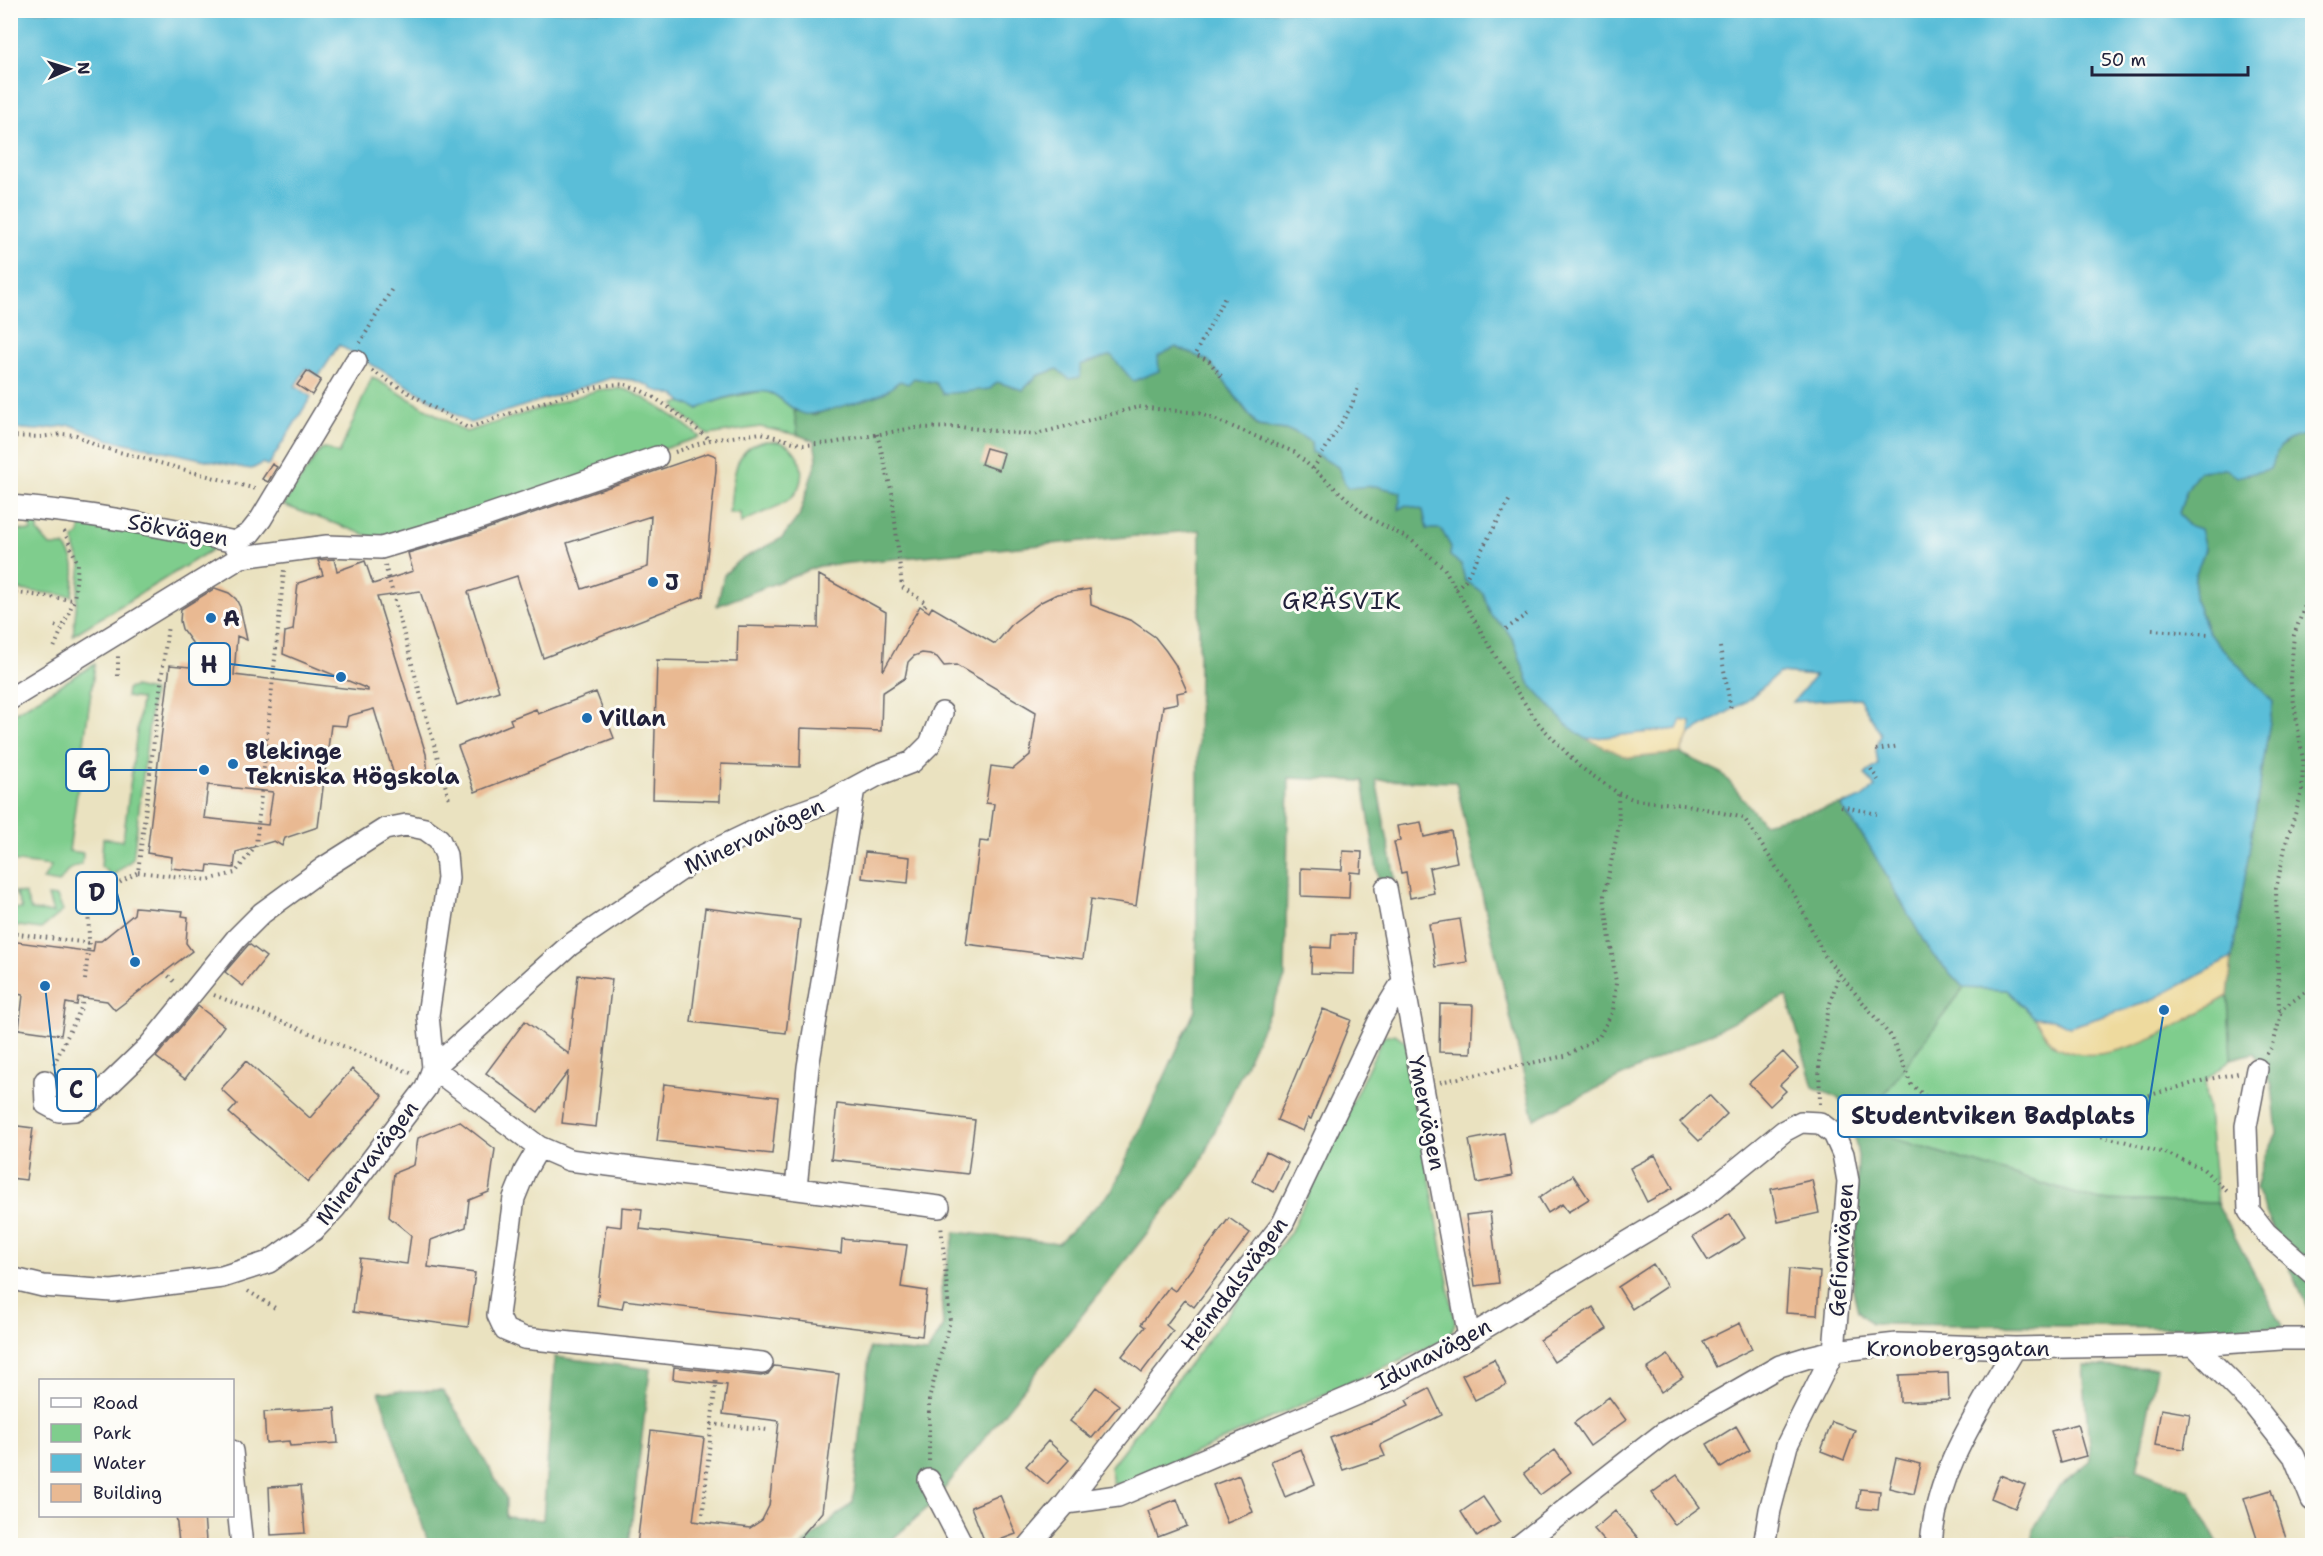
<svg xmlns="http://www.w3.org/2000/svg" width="2323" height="1556" font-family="'Shantell Sans',sans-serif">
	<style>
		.green { fill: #7fcd8d; stroke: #507864; stroke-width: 1.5 }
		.forest { fill: #67b078; stroke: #44695a; stroke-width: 1.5 }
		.sand { fill: #eeda9e; stroke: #887e6c; stroke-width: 1.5 }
		.water { fill: #5abed8; stroke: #3e708a; stroke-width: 1.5 }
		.building { fill: #e9b992; fill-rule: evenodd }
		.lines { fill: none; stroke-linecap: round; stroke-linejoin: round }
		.minor-casing { stroke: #68656a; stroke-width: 24 }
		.path { stroke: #68656a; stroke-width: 4; stroke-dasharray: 1.5 4.5; stroke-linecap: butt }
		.minor { stroke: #fff; stroke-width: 21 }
		.poi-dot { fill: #1f6fb2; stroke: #fdfcf7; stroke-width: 2 }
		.labels { text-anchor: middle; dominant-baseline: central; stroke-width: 6; stroke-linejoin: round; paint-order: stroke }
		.street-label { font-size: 22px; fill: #22223b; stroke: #fdfcf7 }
		.poi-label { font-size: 22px; font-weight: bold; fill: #22223b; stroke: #fdfcf7; text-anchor: start }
		.neighbourhood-label { font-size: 24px; letter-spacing: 1.5px; fill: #22223b; stroke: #fdfcf7 }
		.leader { fill: none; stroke: #1f6fb2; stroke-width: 2 }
		.callout-dot { fill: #1f6fb2; stroke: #fdfcf7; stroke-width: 2 }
		.callout { fill: #fdfcf7; stroke: #1f6fb2; stroke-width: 2 }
		.callout-label { font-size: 24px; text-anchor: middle; font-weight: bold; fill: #22223b }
	</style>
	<rect width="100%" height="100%" fill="#fdfcf7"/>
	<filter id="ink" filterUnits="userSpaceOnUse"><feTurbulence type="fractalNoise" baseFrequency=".0167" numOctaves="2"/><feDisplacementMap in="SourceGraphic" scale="12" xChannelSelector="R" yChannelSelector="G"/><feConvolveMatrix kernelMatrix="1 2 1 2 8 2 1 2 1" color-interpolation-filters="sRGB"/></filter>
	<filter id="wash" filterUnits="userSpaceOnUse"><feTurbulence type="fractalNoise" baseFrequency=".008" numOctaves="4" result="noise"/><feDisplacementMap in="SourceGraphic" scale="24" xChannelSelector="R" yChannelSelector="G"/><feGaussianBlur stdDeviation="1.35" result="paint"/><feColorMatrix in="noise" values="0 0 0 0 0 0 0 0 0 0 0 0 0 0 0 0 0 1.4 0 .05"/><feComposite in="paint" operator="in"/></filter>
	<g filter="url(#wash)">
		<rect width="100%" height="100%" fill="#eae2c0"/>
		<path class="green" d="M372,377L466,432L598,390C607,389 615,388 623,389C641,393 686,424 700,437L383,541L283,505L321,449L325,448L339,454Z
			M764,391L775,395L794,410L798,435L760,427L708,435L677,410L675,404L682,402L698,409C718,398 742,395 764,391Z
			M766,441C772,441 779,441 785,444C805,454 808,487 788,500C776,509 755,515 741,523L740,513H729C734,484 730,447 766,441Z
			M24,514L38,516V532L50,546H64C79,560 74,577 72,596L11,589L10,522L16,530L32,531Z
			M81,521L213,544V549L73,635L81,564L75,549L74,539L80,533Z
			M95,664L69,851L83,853L82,864L68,870L59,883L43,880L51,866L11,861V715Z
			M134,687L153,691L133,859L112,876L105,869L101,867L103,838L123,841L141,699L126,697L127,689Z
			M15,892L25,894L31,910L53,913L48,896L57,897L63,911L41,929L11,925V908L22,909Z
			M1964,988L2007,990L2034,1017L2054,1046L2156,1037L2228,996L2231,1059L2205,1080L2217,1203L2096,1200L1858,1128Z
			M1395,1034L1406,1042L1455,1323L1449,1338L1123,1485L1113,1483L1110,1467L1290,1233L1383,1037Z"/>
		<path class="forest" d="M1175,347L1209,361L1257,426L1293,431L1311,442L1312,452L1338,467L1347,487L1375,486L1401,492L1400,509L1406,504L1423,510L1427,529H1441L1451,547L1450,556L1461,564L1465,580L1483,593L1491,615L1506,629L1514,641L1529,683L1629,758L1680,753L1722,773L1763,823L1847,803L1841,807L1867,842L1930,952L1964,988L1859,1128L2096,1200L2217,1203L2283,1328L1871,1324L1858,1311L1853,1290L1858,1156L1850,1115L1838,1098L1813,1087L1787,996L1534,1119L1456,782L1376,780L1395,878L1379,882L1363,781L1289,778L1285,978L1197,1170L933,1503L886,1545H803L853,1502L870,1348L927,1353L943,1327L941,1289L955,1232L1058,1243L1112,1191L1196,1008L1200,530L819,566L717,606L724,575L738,561L782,538L799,516L817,459L814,441L798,435L794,410L813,415L883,393L900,381L914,378L936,383L997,382L1023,390L1037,376L1057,369L1080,365L1111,355L1158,356Z
			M2312,434V1319L2256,1189L2264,1159L2277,1133L2272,1085L2254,1053L2231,1059L2228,996L2232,958L2273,702L2209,634L2194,598L2195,576L2205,549L2200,529L2187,525L2179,513L2187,489L2199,471L2226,469L2277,449L2295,436Z
			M555,1357L650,1369L629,1545H429L379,1392L442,1390L459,1415L506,1498V1517L543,1520Z
			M2083,1366L2157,1368L2137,1470L2190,1491L2219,1545H2033V1530L2059,1486L2090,1461Z"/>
		<path class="sand" d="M1680,720L1692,722L1690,734L1680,753L1629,758L1586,739L1677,729Z
			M2232,958L2228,996C2184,1021 2108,1074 2057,1047C2048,1042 2040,1026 2034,1017L2053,1019L2070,1027L2148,1002Z"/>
		<path class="water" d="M10,11H2312V434C2284,438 2279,443 2270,469L2237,477L2226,469L2199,471L2187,489L2179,513L2187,525L2200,529L2205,549L2195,576L2194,598L2209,634L2273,702L2232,958L2148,1002L2069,1027L2053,1019L2034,1017L2007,990L1964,988L1930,952L1867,842L1841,806L1861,798L1875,787L1865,774L1878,765L1876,750L1881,734L1859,698L1793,702L1815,676L1779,673L1747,701L1690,734L1691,722L1681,720L1677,729L1586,739L1566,724L1529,683L1514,641L1506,629L1491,615L1483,593L1465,580L1461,564L1450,556L1451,547L1441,529H1427L1423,510L1406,505L1399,509L1401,492L1375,486L1347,488L1338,467L1312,452L1311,442L1293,431L1258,426L1209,361L1176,347L1158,356L1159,371L1133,381L1111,355L1080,365V377L1069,379L1057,369L1037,376L1023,390L997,382L990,389L943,394L936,383L914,378L908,384L900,381C895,384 890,389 885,392C875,397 814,416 805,414C792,411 784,400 773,394C757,386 714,400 698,409L682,402L676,396L651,389L650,386L633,380L611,378L470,423L339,345L319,376L306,368L295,386L311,397L268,466L263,463L252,469L244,468L107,439L71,425L37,430L11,428Z"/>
		<g id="blocks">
			<path class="building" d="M307,371L321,380L312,395L297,385Z
				M986,448L1004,453L999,470L981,464Z
				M708,453L716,456V470L703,596L543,658L517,576L468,592L499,691L457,705L420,591L377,597L426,754L428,775L397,785L374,709L348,716L346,726L331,725L318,827L285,838L282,846L274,841L236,852L234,868L208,865L207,872L171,868L172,857L147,853L170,665L190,667L193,644L182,629L180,621L181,609L215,588L229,593L236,599L240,607L247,640L237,636L234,675L368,691V689L283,654L285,632L293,630L298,583L323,575L318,560L334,559L337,571L365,561L373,584L413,571L408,553L472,534ZM651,516L648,567L582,589L567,543ZM208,785L273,792L268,825L204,818Z
				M272,464L277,467L268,482L262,479Z
				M819,575L886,612L883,671L920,606L929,612L932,607L995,644L1014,622L1041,602L1057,594L1090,589L1091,605L1132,621L1155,637L1166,651L1175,664L1187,691L1177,693L1178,703L1163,706L1136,906L1091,899L1083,959L966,944L980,841L989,842L994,804L986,803L991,766L1013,769L1030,755L1036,712L956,665L944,666L937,657L930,654L922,653L914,656L908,662L905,678L882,693L881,731L801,728L800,767L721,764L720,801L653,799L657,660L737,662L738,626L818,628Z
				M596,692L614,738L475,792L458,746L512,724L510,719L536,709L538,714Z
				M1421,822L1424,837L1451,831L1457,862L1429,868L1434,893L1410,898L1406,872L1401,873L1394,842L1400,841L1397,826Z
				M1343,851L1362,852L1361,873L1350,872L1349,898L1301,896V868L1342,870Z
				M865,852L910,857L908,883L862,878Z
				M135,907L183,911L182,916L188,917L186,943L192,951L115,1010L107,1001L78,997L77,1005L66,1003L61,1035L19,1029L23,995L10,993V941L93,952L95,941H101L134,914Z
				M705,908L800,920L786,1033L691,1022Z
				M1460,919L1467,962L1436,967L1429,924Z
				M1332,934H1355L1354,974L1311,973L1312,947L1331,948Z
				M249,944L266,957L243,986L225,972Z
				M578,975L612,979L596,1127L562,1123L568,1072L538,1112L486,1073L525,1021L569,1054Z
				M1440,1004L1473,1005L1471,1053L1439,1052Z
				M198,1006L224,1026L185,1079L156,1057Z
				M1323,1009L1351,1020L1311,1119L1308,1118L1303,1131L1277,1120Z
				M1783,1052L1798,1068L1780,1085L1786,1091L1770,1106L1749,1083Z
				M246,1061L310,1118L352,1069L383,1096L308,1182L229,1113L237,1104L221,1089Z
				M664,1084L778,1097L772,1154L657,1141Z
				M1709,1095L1727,1114L1699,1141L1680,1122Z
				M837,1104L975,1120L968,1174L831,1159Z
				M459,1121L495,1149L489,1192L469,1200L466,1227L431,1240L428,1267L475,1273L468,1327L353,1312L360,1258L407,1264L411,1235L389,1217L394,1173L414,1165L418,1138Z
				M10,1125L33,1128L26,1180L10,1178Z
				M1504,1133L1512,1176L1477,1183L1469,1140Z
				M1266,1152L1288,1163L1274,1192L1252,1181Z
				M1655,1155L1673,1188L1647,1202L1630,1168Z
				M1573,1175L1589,1199L1568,1212L1562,1204L1548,1213L1539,1198Z
				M1812,1180L1819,1213L1778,1222L1771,1189Z
				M622,1207L642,1209L640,1229L841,1253L842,1239L907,1245L901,1287L927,1291L922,1336L624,1300L622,1309L597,1305L606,1225L621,1227Z
				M1490,1212L1499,1283L1475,1286L1466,1215Z
				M1730,1214L1745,1238L1708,1261L1693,1237Z
				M1229,1218L1250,1233L1194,1307L1185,1300L1166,1325L1173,1331L1142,1372L1122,1356L1145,1327L1141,1324L1169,1287L1175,1291Z
				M1653,1264L1667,1286L1632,1309L1618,1287Z
				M1789,1269L1820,1272L1817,1315L1786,1313Z
				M1593,1307L1607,1329L1554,1362L1540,1340Z
				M1740,1323L1752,1349L1716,1367L1703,1341Z
				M1668,1355L1683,1377L1661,1392L1647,1369Z
				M1494,1359L1506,1385L1475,1400L1462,1375Z
				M774,1366L839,1374L822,1512L794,1545H637L651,1431L704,1438L693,1521L750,1528L762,1520L769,1506L779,1421L723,1414L727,1385L673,1379L674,1367L761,1376L768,1374Z
				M1948,1373L1949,1400L1900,1402L1899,1375Z
				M1096,1387L1119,1405L1092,1438L1070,1421Z
				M1429,1388L1442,1415L1380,1445L1385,1456L1343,1470L1330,1438L1371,1422V1423L1409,1405L1406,1400Z
				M1609,1397L1626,1420L1590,1446L1574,1423Z
				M335,1408L338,1443L290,1446L289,1441L266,1443L264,1412Z
				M2161,1409L2190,1414L2184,1449L2155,1445Z
				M1832,1422L1855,1430L1844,1460L1821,1451Z
				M2077,1424L2086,1456L2060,1463L2051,1431Z
				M1736,1426L1750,1450L1721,1468L1707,1444Z
				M1048,1441L1069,1460L1047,1484L1026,1466Z
				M1301,1449L1315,1484L1285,1497L1271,1461Z
				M1555,1450L1571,1472L1540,1495L1524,1473Z
				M1896,1458L1921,1464L1914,1494L1889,1488Z
				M1239,1475L1253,1512L1227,1523L1213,1485Z
				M1677,1475L1700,1507L1675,1525L1652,1493Z
				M2000,1475L2025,1485L2015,1508L1991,1498Z
				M301,1485L305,1533L271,1535L269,1487Z
				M1860,1489L1880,1491L1878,1510L1857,1508Z
				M2271,1490L2287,1542L2276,1545H2259L2244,1498Z
				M1000,1495L1016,1534L986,1545L971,1507Z
				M1483,1497L1500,1522L1477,1537L1461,1512Z
				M1177,1499L1187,1526L1158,1537L1148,1511Z
				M1615,1511L1638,1538L1629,1545H1608L1594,1529Z
				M176,1515H204L206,1541L179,1543Z"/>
		</g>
	</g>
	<g filter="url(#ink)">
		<use href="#blocks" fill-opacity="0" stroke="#68656a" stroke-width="1.5"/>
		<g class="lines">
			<g class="minor-casing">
				<path id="minor" d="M10,506C86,512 160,526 235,542L250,533L261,519L356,361
					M241,557L327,546L381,548L468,522L657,457
					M10,699L241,557L235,544
					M1386,888L1469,1337
					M2257,1069L2246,1126L2249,1211L2266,1233L2312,1273
					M45,1081L46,1104L59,1111L75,1110L94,1099L149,1046L236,939L262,913L325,867L385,829L406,825L425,829L439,839L446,855L448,878L428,1015L433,1068L539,1147L569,1160L939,1207
					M539,1147L525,1171L514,1198L498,1315L505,1330L524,1338L762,1363
					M796,1188L808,1067L854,788
					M10,1278L43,1286L112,1291L222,1277L269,1262L314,1230L335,1208L426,1088L433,1068L570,945L698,858L775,821L826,803L878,775L912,762L930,744L942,713
					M2194,1345L2253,1404L2294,1456L2312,1500
					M232,1451L242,1546
					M929,1480L963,1546
					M1066,1503L1283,1223L1381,1017L1403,981
					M1029,1546L1066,1503L1118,1496L1395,1378L1469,1337L1703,1197L1784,1131L1801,1122L1820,1123L1834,1134L1843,1154L1848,1181L1834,1351L1787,1445L1770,1510L1764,1546
					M1519,1546L1665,1432L1780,1366L1809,1357L1834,1351L1897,1344L2015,1348L2194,1345L2281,1339H2312
					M1931,1546C1935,1472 1979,1410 2015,1348"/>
			</g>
			<path class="path" d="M360,343L393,287
				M372,371L468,428C499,418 599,379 626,385C652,391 689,423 710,440
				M1221,376L1209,361L1195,354L1226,295
				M877,434L892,493L902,587L926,603L924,608
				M10,436L40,437L62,434L76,435L97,446L256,489
				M675,452L710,440L761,433L804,445L832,443L913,428L960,427L1033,435L1138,407L1199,413L1294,452L1368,517L1411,540L1444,568L1513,686L1539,724L1580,767L1618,793L1635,800L1693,806L1744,818L1797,899L1824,955L1892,1038L1911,1084L1937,1107L1976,1119L2066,1118L2205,1080L2238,1073
				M1313,469L1351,407L1359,385
				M64,531L78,564L74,600
				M385,565L449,799
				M1456,589L1465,580L1511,497
				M10,592L74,600L54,648
				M55,626L61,628
				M1506,629L1530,612
				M2152,630L2209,634
				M1720,647L1731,710
				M118,676V655
				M1876,750L1899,746
				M1871,769L1878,780
				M1841,806L1877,814
				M138,872L207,880L235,873L256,845L284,570
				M10,933L89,943L88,895L116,885L138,872L168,625
				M164,972L175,982
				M85,980L89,943
				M214,995L411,1073
				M2279,1011L2312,987
				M2267,1054L2273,1045L2281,1014L2279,1011L2276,889L2286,843L2302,792L2303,760L2290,678L2294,635L2312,587
				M54,1064L82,1006L83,993
				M1440,1082L1565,1056L1599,1037L1613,1011L1616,983L1604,896L1619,825L1618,793
				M1820,1104L1819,1062L1829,1007L1839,974
				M2050,1120L2086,1133L2123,1141L2168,1154L2202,1168L2229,1193
				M248,1291L275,1308
				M711,1424L768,1430
				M929,1461V1399L950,1321L941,1225
				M703,1514L716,1377"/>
			<use href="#minor" class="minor"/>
		</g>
	</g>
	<g class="poi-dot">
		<circle cx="653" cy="582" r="6"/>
		<circle cx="211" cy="618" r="6"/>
		<circle cx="587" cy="718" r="6"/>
		<circle cx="233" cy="764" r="6"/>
	</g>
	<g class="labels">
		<g class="street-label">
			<text transform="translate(178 530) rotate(10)">Sökvägen</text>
			<text transform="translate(754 836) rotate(-25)">Minervavägen</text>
			<text transform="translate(1427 1113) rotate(79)">Ymervägen</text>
			<text transform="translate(367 1163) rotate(-52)">Minervavägen</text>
			<text transform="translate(1841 1250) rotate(-86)">Gefionvägen</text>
			<text transform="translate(1234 1284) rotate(-53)">Heimdalsvägen</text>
			<text x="1958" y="1348">Kronobergsgatan</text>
			<text transform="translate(1433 1354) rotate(-28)">Idunavägen</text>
		</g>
		<g class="poi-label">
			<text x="665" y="582">J</text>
			<text x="223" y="618">A</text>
			<text x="599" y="718">Villan</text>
			<text x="245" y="751">Blekinge<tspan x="245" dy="25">Tekniska Högskola</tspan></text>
		</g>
		<g class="neighbourhood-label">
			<text x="1342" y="601">GRÄSVIK</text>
		</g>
	</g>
	<path class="leader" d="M341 677L230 664M204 770L109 770M135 962L117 893M45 986L57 1090M2164 1010L2147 1116"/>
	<g class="callout-dot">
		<circle cx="341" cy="677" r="6"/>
		<circle cx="204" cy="770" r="6"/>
		<circle cx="135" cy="962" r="6"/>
		<circle cx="45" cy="986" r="6"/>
		<circle cx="2164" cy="1010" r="6"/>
	</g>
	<g class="callout">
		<rect x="189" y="643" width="41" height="42" rx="6"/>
		<rect x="66" y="749" width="43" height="42" rx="6"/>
		<rect x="76" y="872" width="41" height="42" rx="6"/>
		<rect x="57" y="1069" width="39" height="42" rx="6"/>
		<rect x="1838" y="1095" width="309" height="42" rx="6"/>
	</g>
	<g class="callout-label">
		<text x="209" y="673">H</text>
		<text x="87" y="778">G</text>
		<text x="97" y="901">D</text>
		<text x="76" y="1098">C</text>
		<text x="1993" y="1124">Studentviken Badplats</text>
	</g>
	<rect width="2323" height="1556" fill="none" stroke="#fdfcf7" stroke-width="36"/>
	<rect x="39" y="1379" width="195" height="138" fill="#fdfcf7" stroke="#a5a5ac" stroke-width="1.5"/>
	<rect x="51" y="1398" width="30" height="9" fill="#ffffff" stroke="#a5a5ac" stroke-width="1.5"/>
	<text x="93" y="1409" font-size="18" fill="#22223b">Road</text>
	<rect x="51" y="1424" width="30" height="18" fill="#7fcd8d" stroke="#a5a5ac" stroke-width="1.5"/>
	<text x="93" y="1439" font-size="18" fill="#22223b">Park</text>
	<rect x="51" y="1454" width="30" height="18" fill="#5abed8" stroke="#a5a5ac" stroke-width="1.5"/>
	<text x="93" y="1469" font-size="18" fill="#22223b">Water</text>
	<rect x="51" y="1484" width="30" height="18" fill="#e9b992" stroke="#a5a5ac" stroke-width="1.5"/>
	<text x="93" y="1499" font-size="18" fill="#22223b">Building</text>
	<g transform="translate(69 69) rotate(87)" stroke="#fdfcf7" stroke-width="4.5" paint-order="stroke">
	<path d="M0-4.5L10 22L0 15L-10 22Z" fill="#22223b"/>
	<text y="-9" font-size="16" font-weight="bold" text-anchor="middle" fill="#22223b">N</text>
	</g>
	<path d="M2092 66v9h156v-9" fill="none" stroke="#22223b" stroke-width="3"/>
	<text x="2101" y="66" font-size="18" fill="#22223b" stroke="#fdfcf7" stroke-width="4.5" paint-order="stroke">50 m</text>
</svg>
